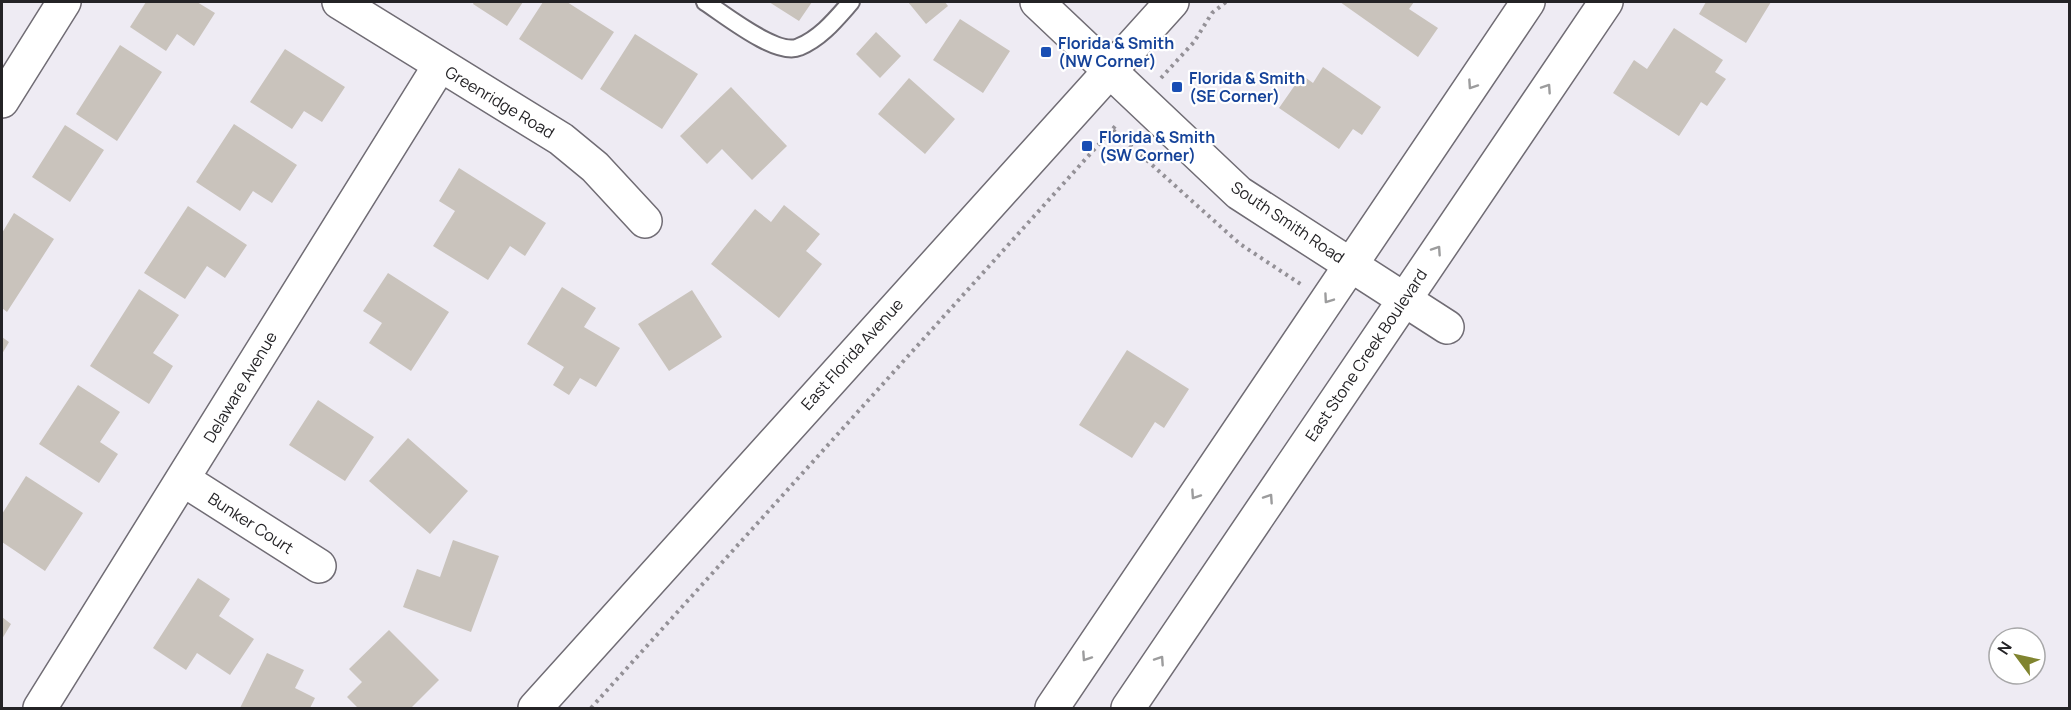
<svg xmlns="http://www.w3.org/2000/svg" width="2071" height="710" font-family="Manrope,sans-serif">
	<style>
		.building { fill: #c9c3bc }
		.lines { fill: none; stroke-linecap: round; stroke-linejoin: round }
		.lane-casing { stroke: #706c74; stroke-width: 20 }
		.street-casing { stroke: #706c74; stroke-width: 36 }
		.secondary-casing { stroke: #706c74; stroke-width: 36 }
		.path { stroke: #949197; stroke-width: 4; stroke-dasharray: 3 4.5; stroke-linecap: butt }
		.lane { stroke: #fff; stroke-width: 16 }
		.street { stroke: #fff; stroke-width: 33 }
		.secondary { stroke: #fff; stroke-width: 33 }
		.oneway { stroke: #9c9c9d }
		.transit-dot { fill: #1a4fb4; stroke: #fff; stroke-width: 2 }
		.labels { text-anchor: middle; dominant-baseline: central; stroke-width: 4.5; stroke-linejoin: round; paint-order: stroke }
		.transit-label { font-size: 16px; font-weight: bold; fill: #164399; stroke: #fff; text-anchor: start }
		.street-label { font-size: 16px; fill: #242326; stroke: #fff }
	</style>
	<rect width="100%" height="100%" fill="#eeebf3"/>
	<path class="building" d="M146,2H197L215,13L194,46L177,34L166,51L130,27Z
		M474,2H523L507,26L473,4Z
		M543,2H567L614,32L582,80L519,39Z
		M769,2H812L799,21Z
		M908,2H945L948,6L926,24Z
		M1340,2H1414L1409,9L1438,28L1418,57Z
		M1706,2H1771L1746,43L1699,14Z
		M960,19L1010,51L983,93L933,60Z
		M1674,28L1723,60L1715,72L1726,79L1707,106L1701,102L1679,136L1613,93L1634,60L1647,69Z
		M876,32L901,56L880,78L856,54Z
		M635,34L698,74L662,129L600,89Z
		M120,45L162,72L117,141L76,114Z
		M285,49L345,87L322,122L304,111L292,129L250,102Z
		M1323,67L1381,107L1362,135L1353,129L1339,149L1279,108L1302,75L1313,83Z
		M909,78L955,119L925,154L878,114Z
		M731,87L787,146L752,180L722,149L707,164L680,136Z
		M234,124L297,165L272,203L253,191L240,211L196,182Z
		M65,125L104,150L70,202L32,177Z
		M459,168L546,223L525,256L510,246L488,280L433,246L455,211L439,201Z
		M784,205L820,234L806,251L822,264L779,318L711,264L755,209L771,222Z
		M188,206L247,245L225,278L207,266L185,299L144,273Z
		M14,213L54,239L7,312L2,308V233Z
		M388,273L449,312L411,371L369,343L382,323L363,311Z
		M562,287L596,308L584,327L620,348L596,387L580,378L569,395L553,385L564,367L527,344Z
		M139,289L179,315L153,353L173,366L149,404L90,366Z
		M692,290L722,337L669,371L638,324Z
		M2,337L9,342L2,354Z
		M1127,350L1189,389L1164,428L1155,422L1132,458L1079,425Z
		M78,385L120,412L100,442L118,454L99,483L39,444Z
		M318,400L374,437L345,481L289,445Z
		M408,438L468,491L430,534L369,481Z
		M26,476L83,513L45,571L2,542V514Z
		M453,540L499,556L471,632L403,607L417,569L440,577Z
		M198,578L230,599L219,616L254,639L230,675L197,653L186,670L153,648Z
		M2,617L11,624L2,639Z
		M389,630L439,680L411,708H358L347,697L362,682L349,669Z
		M267,653L304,670L295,688L315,698L310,708H240Z"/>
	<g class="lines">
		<g class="lane-casing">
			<path id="lane" d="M705,2C724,14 777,57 799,47C821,38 836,19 851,2"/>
		</g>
		<g class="street-casing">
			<path id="street" d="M339,2L561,139L595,167L645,221
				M1037,2L1239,193L1447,327
				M2,101L64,2
				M184,480L319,566
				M40,708L440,65
				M1052,708L1528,2
				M1128,708L1606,2"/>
		</g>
		<g class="secondary-casing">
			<path id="secondary" d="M535,708L1172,2"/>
		</g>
		<path class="path" d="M1161,78L1194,42L1212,13L1226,2
			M1113,130L1240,244L1302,285
			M591,708L1118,123"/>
		<use href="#lane" class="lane"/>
		<use href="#street" class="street"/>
		<use href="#secondary" class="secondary"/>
	</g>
	<defs><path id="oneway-chevron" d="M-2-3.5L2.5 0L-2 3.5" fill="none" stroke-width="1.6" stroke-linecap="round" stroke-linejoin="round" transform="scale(1.5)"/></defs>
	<g class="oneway">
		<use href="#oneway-chevron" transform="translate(1472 85) rotate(124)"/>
		<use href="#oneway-chevron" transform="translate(1547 88) rotate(-56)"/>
		<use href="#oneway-chevron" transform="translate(1437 250) rotate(-56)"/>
		<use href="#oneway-chevron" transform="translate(1328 299) rotate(125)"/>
		<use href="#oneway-chevron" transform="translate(1195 495) rotate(124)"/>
		<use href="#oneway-chevron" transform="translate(1269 498) rotate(-56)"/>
		<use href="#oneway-chevron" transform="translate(1086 657) rotate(124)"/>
		<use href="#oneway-chevron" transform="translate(1160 660) rotate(-56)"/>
	</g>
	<g class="transit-dot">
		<rect x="1040" y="46" width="12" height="12" rx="3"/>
		<rect x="1171" y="81" width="12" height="12" rx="3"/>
		<rect x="1081" y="140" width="12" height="12" rx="3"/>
	</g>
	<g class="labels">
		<g class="transit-label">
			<text x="1058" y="43">Florida &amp; Smith<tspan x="1058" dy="18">(NW Corner)</tspan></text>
			<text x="1189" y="78">Florida &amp; Smith<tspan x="1189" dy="18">(SE Corner)</tspan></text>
			<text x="1099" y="137">Florida &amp; Smith<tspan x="1099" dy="18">(SW Corner)</tspan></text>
		</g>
		<g class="street-label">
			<text transform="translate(500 102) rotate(31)">Greenridge Road</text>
			<text transform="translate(1288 222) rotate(34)">South Smith Road</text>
			<text transform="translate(852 354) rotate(-48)">East Florida Avenue</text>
			<text transform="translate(1366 355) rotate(-56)">East Stone Creek Boulevard</text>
			<text transform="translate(240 387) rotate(-59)">Delaware Avenue</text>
			<text transform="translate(251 523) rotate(33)">Bunker Court</text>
		</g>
	</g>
	<rect width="2071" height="710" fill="none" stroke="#242326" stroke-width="6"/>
	<g transform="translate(2017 656) rotate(303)"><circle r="28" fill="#ffffff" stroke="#a7a7a8" stroke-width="1.5"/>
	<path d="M0-4.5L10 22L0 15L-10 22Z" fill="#80842f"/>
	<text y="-9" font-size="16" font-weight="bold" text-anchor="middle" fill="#242326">N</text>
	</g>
</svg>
